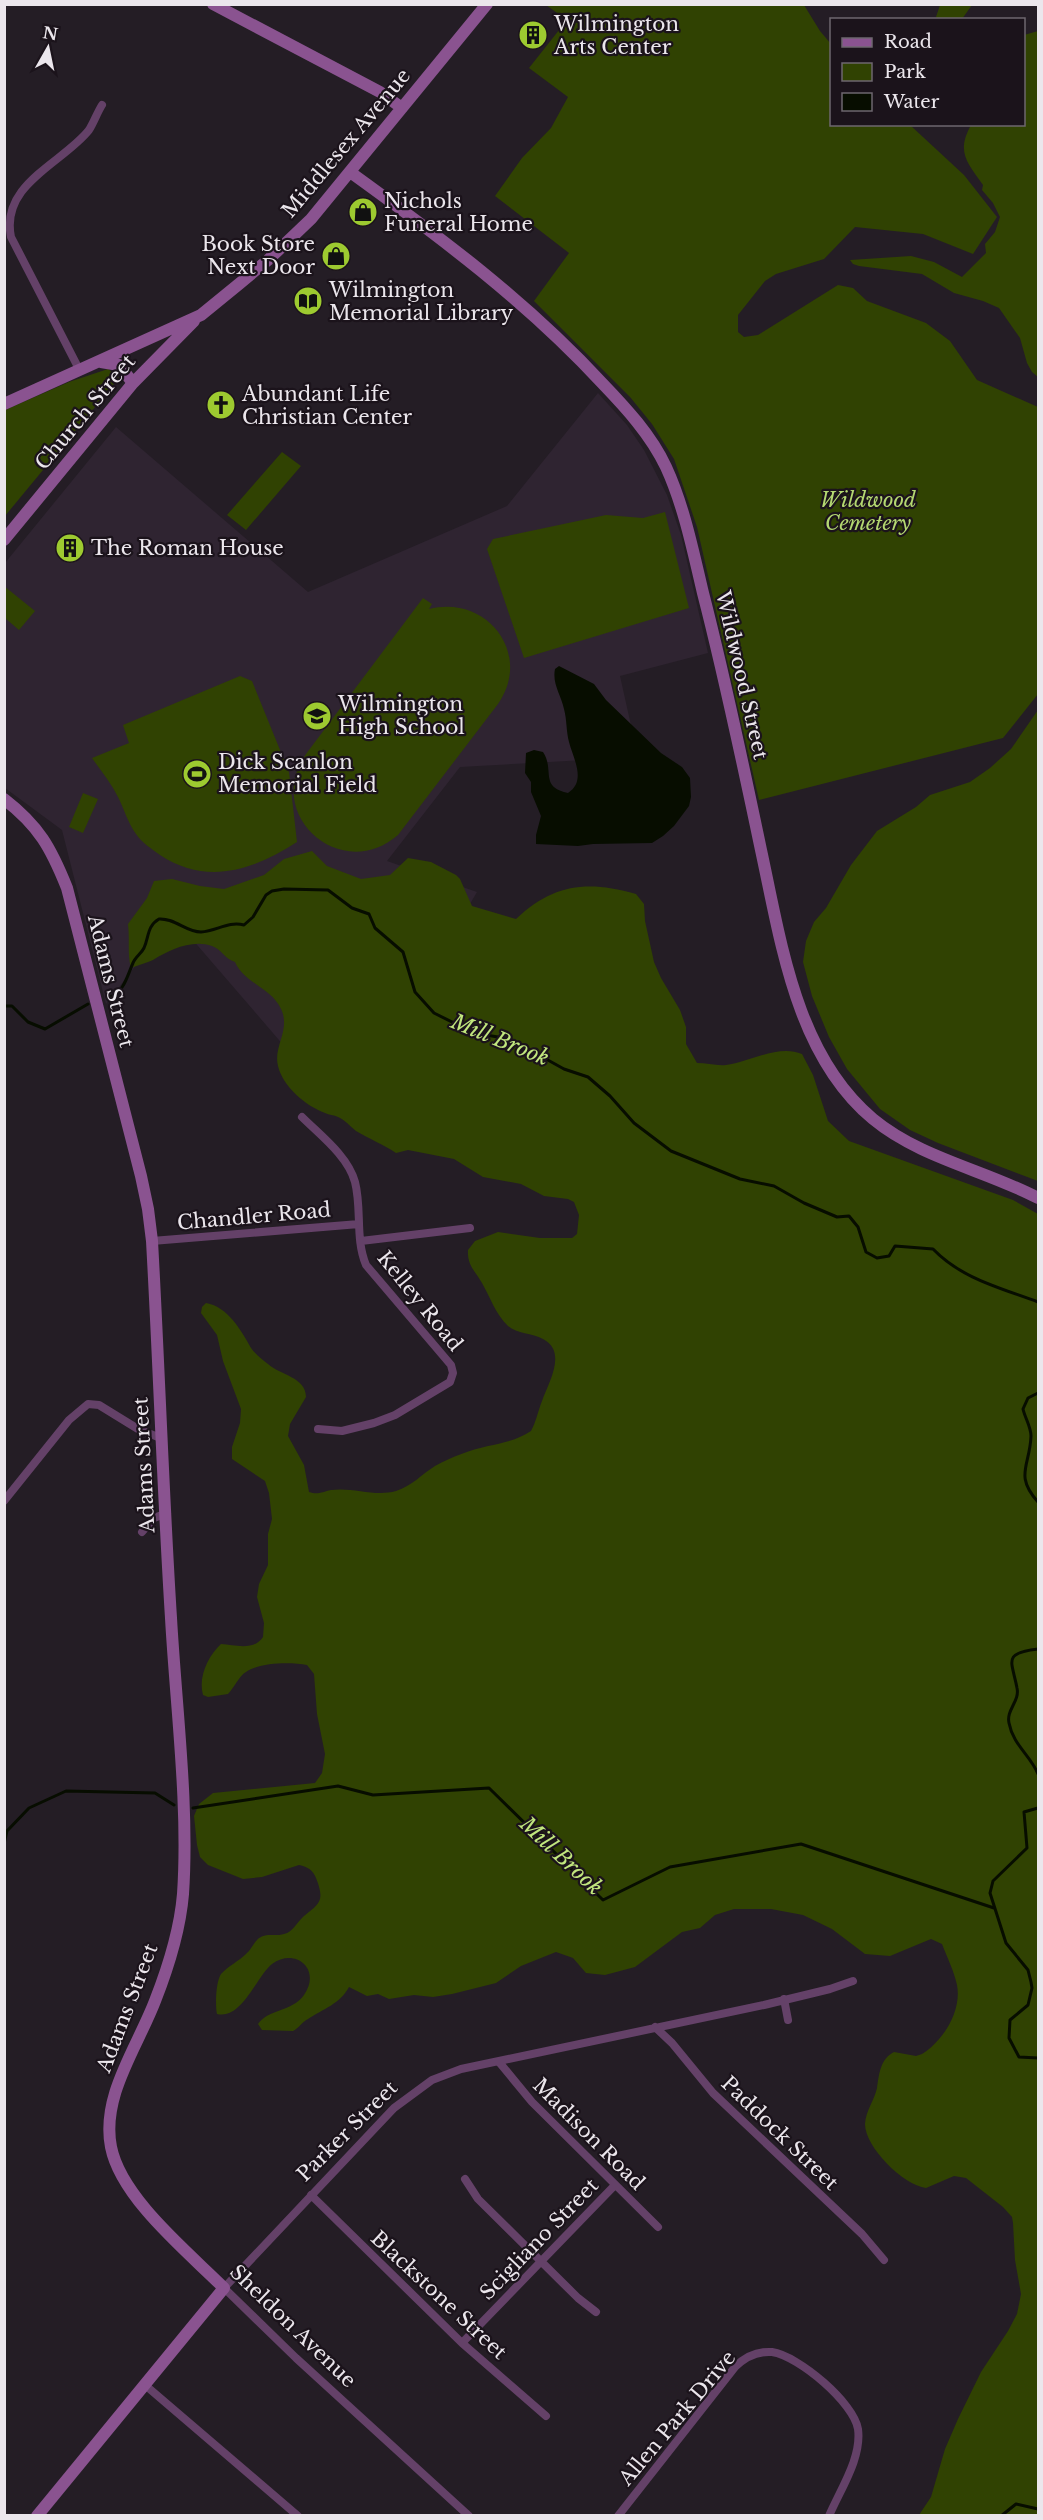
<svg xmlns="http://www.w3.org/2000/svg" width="1043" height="2520" font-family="'Libre Baskerville',serif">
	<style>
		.built { fill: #2f2431 }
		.green { fill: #304202 }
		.water { fill: #070d00 }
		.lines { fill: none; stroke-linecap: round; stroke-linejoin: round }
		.stream { stroke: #070d00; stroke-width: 3 }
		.street { stroke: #644168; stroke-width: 8 }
		.secondary { stroke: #8a5390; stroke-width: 12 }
		.labels { text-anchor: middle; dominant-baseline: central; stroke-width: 4.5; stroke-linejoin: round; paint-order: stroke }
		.poi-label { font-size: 20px; fill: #ebe6ec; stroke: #1b131b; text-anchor: start }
		.street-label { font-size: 20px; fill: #ebe6ec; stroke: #1b131b }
		.park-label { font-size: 20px; font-style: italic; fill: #b4d871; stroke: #1b131b }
		.water-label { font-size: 21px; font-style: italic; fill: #c1e67e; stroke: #1b131b }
	</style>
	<rect width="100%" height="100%" fill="#241d25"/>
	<path class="built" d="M598,393L627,425L644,450L667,495L681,535L708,653L620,676L638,757L460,767L387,861L477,892L460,921L310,1076L173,917L106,1004L62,830L5,788V563L116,427L308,592L507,506Z"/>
	<path class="green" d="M546,5H804L820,31L831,44L832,124L910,125L964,175L997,217L973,254L923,234L855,227L824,259L776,274L765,281L738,315V332L744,337L758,335L838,285L853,288L867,301L926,323L950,341L977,380L1038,407V694L1003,738L759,800L697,527L674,459L652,424L630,397L534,301L569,253L495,196L522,158L551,128L568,97L529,68L567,20Z
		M940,5V4L972,5L962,19H938L936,17Z
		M1038,31V377L1032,372L1027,363L1020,338L999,308L983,301L954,293L922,274L859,266L853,264L850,260L911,256L934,262L962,277L986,253L985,244L995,232L1000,217L993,203L982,190L983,185C967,162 956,152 971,125L1024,124V35Z
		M108,369L119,378L5,516V410L69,382Z
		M282,452L301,466L246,530L227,515Z
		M665,512L689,608L524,658L487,549L493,539L606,515L643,518Z
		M4,586L35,611L19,630L5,618Z
		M423,598L432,604L429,609C487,594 533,654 498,704L398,835C341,884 263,815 306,754Z
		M240,676L252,681L289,772L297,842C254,870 207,886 160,855C152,849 142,843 136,834C128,823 124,809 118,797C111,783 101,771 92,758L129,743L123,725Z
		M1038,710V1181L938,1143L910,1130L880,1109L847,1069L829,1037L812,996L803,962L806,941L814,922L826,908L851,865L877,831L916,807L930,795L970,782L990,768L1011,749Z
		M83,793L98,799L83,833L69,827Z
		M312,851L327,866L361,879L390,875L408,858L431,862L456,875L460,879L472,906L516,919C553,884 587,880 636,894L644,904L645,921L654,962L661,978L680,1010L686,1027V1044L697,1063C706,1063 717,1066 726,1065C750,1062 778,1044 802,1054L813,1075L828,1121L849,1141L1013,1200L1038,1214V2515H919L931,2497L945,2449L958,2419L981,2372L1008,2331L1017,2314L1021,2294L1015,2260L1013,2223L1012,2217L1003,2207L966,2178L954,2176L926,2188C903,2185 865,2147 865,2124C866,2110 874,2101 877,2088C879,2075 880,2059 894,2052L916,2056L922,2054C943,2041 962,2011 957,1985C954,1971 947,1957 942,1944L931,1939L890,1956L865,1954L832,1929L803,1915L771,1909H734L715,1915L700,1928L682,1932L635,1967L605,1975L586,1973L573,1958L556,1952L521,1966L496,1983L452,1994L433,1997L414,1995L389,1999L378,1994L367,1996L349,1987C340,2004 323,2009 308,2019C302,2022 299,2028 293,2031L262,2030L258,2024C268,2009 292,2012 304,1995C322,1969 295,1947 272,1964C256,1977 242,2020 217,2014C215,2005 216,1981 221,1974C228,1966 239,1961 246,1954C251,1950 253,1944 257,1940C265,1932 275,1937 284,1934C293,1932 297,1922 304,1916C320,1903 325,1901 316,1878C313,1870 308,1867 299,1865L262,1877L243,1879L208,1865L200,1857L197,1845L194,1816L199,1804L213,1793L315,1783L322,1773L325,1754L317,1714L314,1674L307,1665C291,1662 261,1662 246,1672C239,1676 234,1688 228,1694L208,1697L203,1695C198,1677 208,1656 221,1644C235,1645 254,1651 263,1637L264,1623L257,1597L259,1584L268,1565V1534L272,1519L269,1493L265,1481L232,1459V1447L240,1423L241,1409L223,1361L217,1335L201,1313L202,1307L206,1303C228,1307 241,1330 251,1348C255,1354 263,1360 268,1364C280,1375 306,1377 306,1397L290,1424L288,1436L304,1465L309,1492C318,1495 322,1492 331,1490C353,1487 375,1497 396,1491C412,1486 422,1474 435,1466C451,1457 470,1450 488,1446C502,1443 518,1440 531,1431C536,1422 538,1411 542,1401C548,1383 568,1352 543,1339C532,1333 517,1334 508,1326C496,1315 490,1297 482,1283C475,1271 467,1265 468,1250L475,1241L498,1232L540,1238H572L577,1234L579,1215L574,1202L568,1199L544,1196L521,1184L483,1177L454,1159L408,1150L396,1153C383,1144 369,1139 356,1131C350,1126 345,1120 338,1117C334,1115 329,1115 325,1113C306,1106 283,1087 278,1066C273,1046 291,1030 281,1009C271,987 245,984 235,962C225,959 221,949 212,946C192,939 169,950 153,960C147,963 138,965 131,968C127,953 130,939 128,924L147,898L154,881L172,879L200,886L224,889L264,875L284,859Z"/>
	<path class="water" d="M559,666L594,684L606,700L661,753L682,767L690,778L691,797L689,806L674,826L663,836L652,843L593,844L578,846L536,844V835L541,816L531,792V782L525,773L526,753L534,750L543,752C555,770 539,787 568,793C587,781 573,758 569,742C566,731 567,720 564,709C561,695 552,684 555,669Z"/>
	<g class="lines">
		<path class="stream" d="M109,997C124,993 127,976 133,963C135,957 141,954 144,948C149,937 147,926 159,919C175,918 186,932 201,932C217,931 228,921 244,925L253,917L266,895L272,891L284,889L328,890L352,908L369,914L375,928L403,952L415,992L434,1013L474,1033L510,1039L564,1069L588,1077L610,1096L634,1123L671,1151L740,1179L774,1186L804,1203L837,1217L849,1216L858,1227L866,1252L877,1258L889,1256L895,1246L933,1249C962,1279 1001,1288 1038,1302
			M4,1006H12L28,1022L45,1029L88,1004
			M1038,1393L1028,1398L1023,1409C1025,1418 1031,1427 1031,1436C1030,1466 1014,1475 1038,1502
			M1038,1649C1002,1653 1012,1661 1017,1688C1020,1701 1006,1710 1009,1723C1013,1745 1031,1756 1038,1774
			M193,1808L338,1786L373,1795L489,1788L603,1900L670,1867L801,1844L994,1908
			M1038,1808L1024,1812L1027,1848L993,1881L990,1893L1006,1943L1028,1970L1031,1982L1032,1988L1028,2005L1010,2020L1009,2038L1019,2057L1038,2058
			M4,1844L7,1831L29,1808L66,1791L155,1793L174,1805
			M1001,2516L1016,2504L1038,2509"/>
		<path class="street" d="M80,371L11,237C0,184 63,163 89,130C94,122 97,113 102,105
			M302,1117C320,1135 348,1156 355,1182C362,1209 355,1239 366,1265L451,1365L453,1373L450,1382L395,1415L374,1423L342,1431L318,1429
			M152,1241L359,1224
			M361,1241L470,1228
			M4,1501L69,1420L88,1404L99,1405L138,1429L163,1439
			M142,1532L154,1518L167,1513
			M784,1999L788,2020
			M655,2027L672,2043L713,2093L862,2234L884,2260
			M499,2062L532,2102L658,2227
			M465,2179L478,2199L578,2298L596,2312
			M311,2195L462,2343L546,2416
			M462,2343L615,2185
			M145,2385L298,2516
			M469,2516L296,2358L224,2288L394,2108L432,2080L461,2069L764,2005L830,1989L853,1981
			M618,2516L735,2367C745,2357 757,2351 772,2352C799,2356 854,2403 858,2429C862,2458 840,2490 829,2516"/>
		<path class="secondary" d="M213,4L380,92L402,108
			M350,172C440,237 526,301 602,383C626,408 651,435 666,467C684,506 693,551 703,593C725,678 743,764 761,850C781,942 796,1055 873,1119C920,1158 985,1170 1038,1198
			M101,362L119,365L133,383
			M4,404L201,315L239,284L268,260L311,219L487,4
			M4,540L133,383L194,321
			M4,799C39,826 51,848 67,888L141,1176L148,1209L152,1241C159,1366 163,1492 171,1618C176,1707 189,1806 183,1894C180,1930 168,1968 155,2001C137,2048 101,2096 111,2147C121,2198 188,2252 224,2288L37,2516"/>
	</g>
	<defs>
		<g id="building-disc" transform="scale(1.5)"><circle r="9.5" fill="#9dca30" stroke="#1b131b"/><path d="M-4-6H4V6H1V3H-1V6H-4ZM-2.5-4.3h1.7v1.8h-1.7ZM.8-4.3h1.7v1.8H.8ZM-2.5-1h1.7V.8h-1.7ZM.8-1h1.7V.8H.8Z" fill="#111"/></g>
		<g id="shop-disc" transform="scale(1.5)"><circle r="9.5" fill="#9dca30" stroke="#1b131b"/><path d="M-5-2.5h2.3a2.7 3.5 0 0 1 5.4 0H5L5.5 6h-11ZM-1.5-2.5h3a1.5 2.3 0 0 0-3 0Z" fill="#111"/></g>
		<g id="library-disc" transform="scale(1.5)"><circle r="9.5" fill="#9dca30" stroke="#1b131b"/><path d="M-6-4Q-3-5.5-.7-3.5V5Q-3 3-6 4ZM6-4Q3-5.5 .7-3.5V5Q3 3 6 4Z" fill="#111"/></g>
		<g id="church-disc" transform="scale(1.5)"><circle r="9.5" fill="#9dca30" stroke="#1b131b"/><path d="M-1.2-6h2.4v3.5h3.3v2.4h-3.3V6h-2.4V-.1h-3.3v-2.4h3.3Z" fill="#111"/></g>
		<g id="school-disc" transform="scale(1.5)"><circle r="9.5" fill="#9dca30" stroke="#1b131b"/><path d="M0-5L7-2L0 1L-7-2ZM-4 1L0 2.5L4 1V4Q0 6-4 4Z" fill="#111"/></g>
		<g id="stadium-disc" transform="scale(1.5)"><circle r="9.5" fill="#9dca30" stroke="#1b131b"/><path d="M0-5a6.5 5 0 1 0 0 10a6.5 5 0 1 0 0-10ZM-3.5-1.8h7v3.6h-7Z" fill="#111"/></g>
	</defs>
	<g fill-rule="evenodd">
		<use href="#building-disc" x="533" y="35"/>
		<use href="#shop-disc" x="363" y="212"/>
		<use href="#shop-disc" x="336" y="256"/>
		<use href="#library-disc" x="308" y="301"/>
		<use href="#church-disc" x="221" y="405"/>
		<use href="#building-disc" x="70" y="548"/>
		<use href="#school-disc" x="317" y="716"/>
		<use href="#stadium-disc" x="197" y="774"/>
	</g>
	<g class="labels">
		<g class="poi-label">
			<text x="554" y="24">Wilmington<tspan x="554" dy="23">Arts Center</tspan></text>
			<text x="384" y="201">Nichols<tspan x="384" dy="23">Funeral Home</tspan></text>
			<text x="315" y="244" text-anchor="end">Book Store<tspan x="315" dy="23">Next Door</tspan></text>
			<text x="329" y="290">Wilmington<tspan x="329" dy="23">Memorial Library</tspan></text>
			<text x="242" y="394">Abundant Life<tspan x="242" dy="23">Christian Center</tspan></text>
			<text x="91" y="548">The Roman House</text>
			<text x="338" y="704">Wilmington<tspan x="338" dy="23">High School</tspan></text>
			<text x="218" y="762">Dick Scanlon<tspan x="218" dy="23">Memorial Field</tspan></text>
		</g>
		<g class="street-label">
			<text transform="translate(346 143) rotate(-50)">Middlesex Avenue</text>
			<text transform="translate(85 412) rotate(-50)">Church Street</text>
			<text transform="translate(742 675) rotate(77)">Wildwood Street</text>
			<text transform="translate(111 981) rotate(76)">Adams Street</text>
			<text transform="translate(254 1216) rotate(-5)">Chandler Road</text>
			<text transform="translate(420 1301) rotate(51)">Kelley Road</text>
			<text transform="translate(144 1465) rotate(-93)">Adams Street</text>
			<text transform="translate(127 2008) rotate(-69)">Adams Street</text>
			<text transform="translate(347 2131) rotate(-45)">Parker Street</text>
			<text transform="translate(780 2133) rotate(44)">Paddock Street</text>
			<text transform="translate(589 2134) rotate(45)">Madison Road</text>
			<text transform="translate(539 2239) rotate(-46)">Scigliano Street</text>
			<text transform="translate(439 2295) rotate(43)">Blackstone Street</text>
			<text transform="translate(293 2326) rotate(44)">Sheldon Avenue</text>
			<text transform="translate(677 2418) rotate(-50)">Allen Park Drive</text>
		</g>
		<g class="park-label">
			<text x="868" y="500">Wildwood<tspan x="868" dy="23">Cemetery</tspan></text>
		</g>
		<g class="water-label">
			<text transform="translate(500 1040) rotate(22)">Mill Brook</text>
			<text transform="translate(561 1856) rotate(43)">Mill Brook</text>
		</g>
	</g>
	<rect width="1043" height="2520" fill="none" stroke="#ebe6ec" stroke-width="12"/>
	<rect x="830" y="18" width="195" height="108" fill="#1b131b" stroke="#6e676f" stroke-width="1.5"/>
	<rect x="842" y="38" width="30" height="9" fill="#8a5390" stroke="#6e676f" stroke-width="1.5"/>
	<text x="884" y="48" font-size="18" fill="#ebe6ec">Road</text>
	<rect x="842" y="63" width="30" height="18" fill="#304202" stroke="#6e676f" stroke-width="1.5"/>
	<text x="884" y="78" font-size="18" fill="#ebe6ec">Park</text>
	<rect x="842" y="93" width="30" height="18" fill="#070d00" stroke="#6e676f" stroke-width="1.5"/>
	<text x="884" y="108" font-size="18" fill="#ebe6ec">Water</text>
	<g transform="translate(48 48) rotate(9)" stroke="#1b131b" stroke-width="4.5" paint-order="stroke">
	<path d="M0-4.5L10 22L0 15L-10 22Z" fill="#ebe6ec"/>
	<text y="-9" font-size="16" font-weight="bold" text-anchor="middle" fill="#ebe6ec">N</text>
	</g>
</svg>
